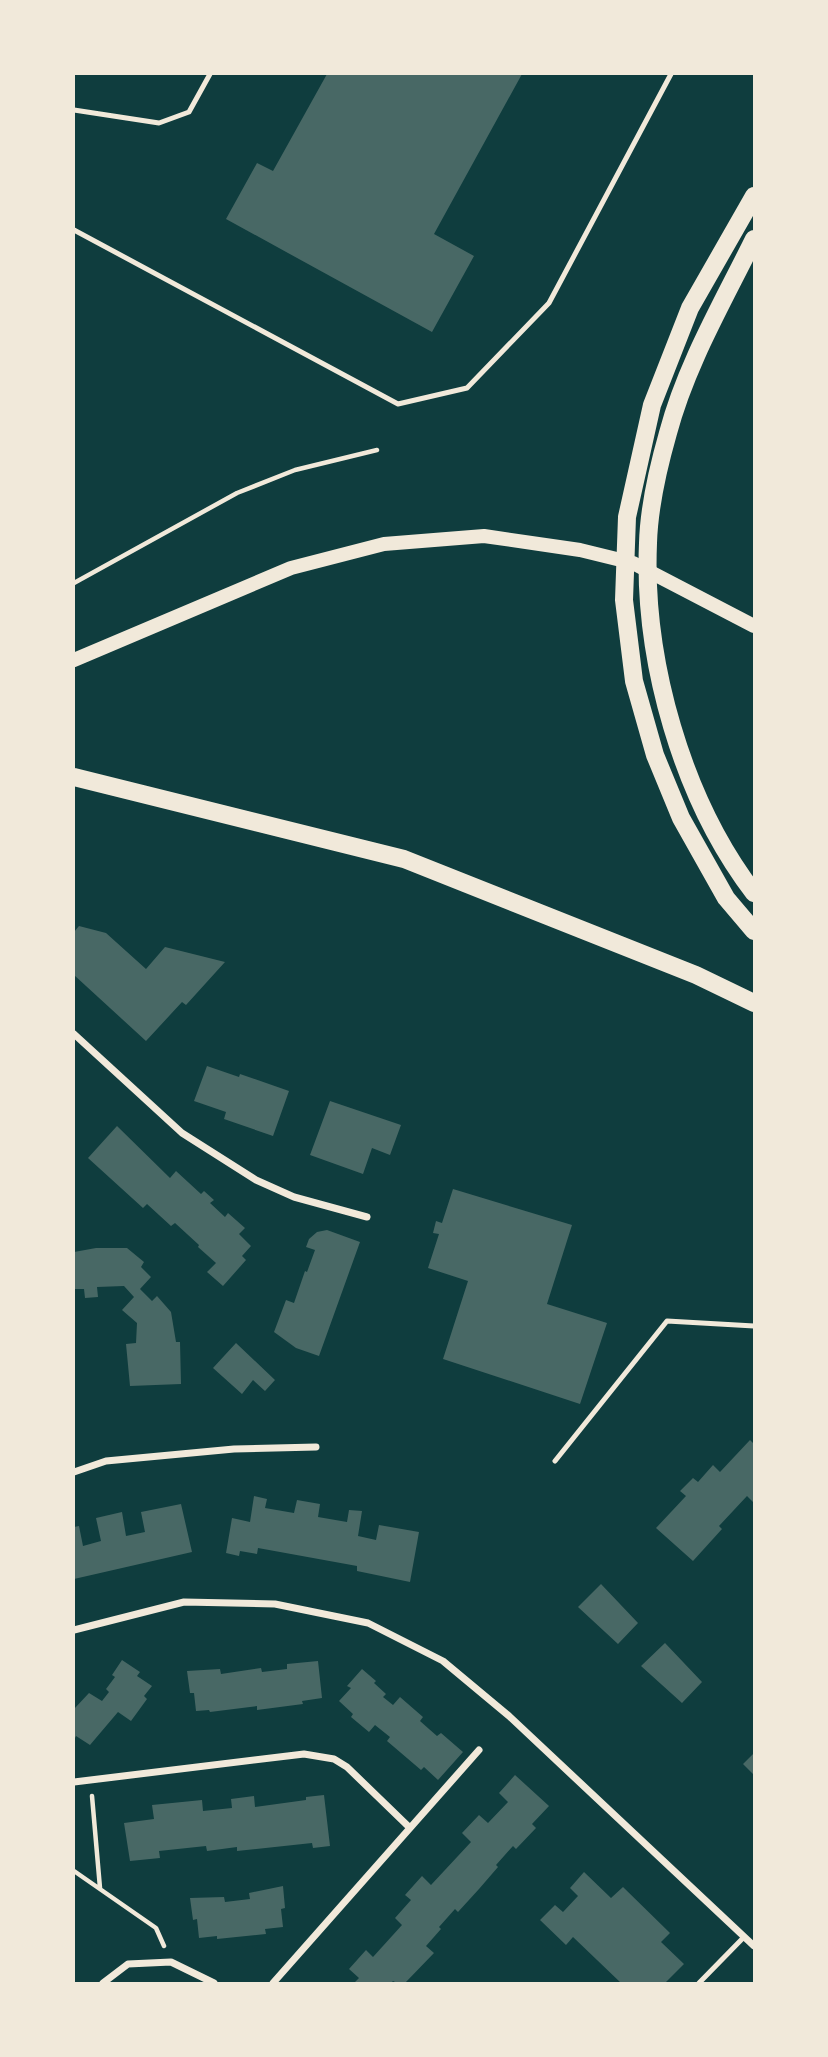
<svg xmlns="http://www.w3.org/2000/svg" width="828" height="2057" font-family="Montserrat,sans-serif">
	<style>
		.building { fill: #486865 }
		.lines { fill: none; stroke-linecap: round; stroke-linejoin: round }
		.path { stroke: #f1e9da; stroke-width: 4.5 }
		.service { stroke: #f1e9da; stroke-width: 5 }
		.minor { stroke: #f1e9da; stroke-width: 7 }
		.secondary { stroke: #f1e9da; stroke-width: 14 }
		.primary { stroke: #f1e9da; stroke-width: 18 }
	</style>
	<rect width="100%" height="100%" fill="#0f3d3e"/>
	<path class="building" d="M327,74H522L434,234L474,256L432,332L226,219L257,163L273,171Z
		M79,926L106,933L146,969L165,947L225,962L186,1005L182,1002L146,1041L74,975V932Z
		M207,1066L239,1077L240,1074L289,1091L273,1136L224,1119L226,1112L194,1101Z
		M330,1101L401,1125L390,1155L372,1148L363,1174L310,1155Z
		M117,1126L170,1178L176,1171L201,1194L204,1191L214,1200L210,1203L225,1217L228,1213L245,1228L239,1234L251,1246L242,1256L246,1260L223,1286L207,1272L216,1263L198,1247L199,1245L175,1223L171,1226L147,1204L143,1208L88,1158Z
		M453,1189L572,1225L547,1304L607,1323L580,1404L443,1359L468,1281L428,1268L439,1234L433,1233L436,1221L442,1223Z
		M327,1230L360,1242L319,1356L296,1348L274,1332L286,1300L294,1303L305,1271L307,1272L315,1250L306,1247L309,1239L317,1232Z
		M96,1248H127L144,1262L141,1267L151,1277L140,1289L152,1301L157,1296L171,1312L176,1342H180L181,1384L130,1386L126,1344L136,1343L137,1323L122,1310L134,1297L124,1286L97,1287L98,1297L85,1298L84,1289H74V1252Z
		M236,1343L275,1380L265,1391L253,1380L242,1394L213,1368Z
		M750,1440L754,1444V1503L747,1496L719,1526L722,1529L693,1561L656,1528L686,1496L680,1491L693,1478L698,1482L713,1465L720,1472Z
		M254,1496L267,1499L265,1508L294,1513L297,1500L320,1504L318,1517L347,1522L349,1510L362,1511L358,1536L376,1540L379,1525L419,1532L410,1582L357,1571V1566L258,1548L257,1554L240,1551L239,1556L226,1553L232,1518L250,1522Z
		M181,1504L192,1552L74,1579V1527L79,1526L83,1546L101,1541L96,1518L122,1512L126,1536L145,1532L141,1512Z
		M601,1584L638,1623L618,1644L578,1607Z
		M665,1643L702,1682L682,1703L641,1666Z
		M122,1660L140,1672L137,1676L152,1686L144,1696L147,1699L131,1721L118,1712L90,1745L76,1736L74,1740V1709L89,1693L102,1701L109,1692L106,1689L115,1677L112,1675Z
		M318,1661L322,1698L302,1701L303,1704L257,1710V1706L210,1712L209,1710L196,1711L194,1693H190L187,1671L220,1669L221,1674L261,1668L262,1672L287,1669V1664Z
		M362,1669L376,1681L374,1683L386,1694L383,1697L393,1705L400,1697L423,1717L420,1721L429,1729L437,1736L441,1733L463,1752L438,1780L424,1767L421,1770L387,1741L390,1737L375,1725L369,1732L351,1717L353,1714L339,1701L351,1688L347,1686Z
		M754,1753V1775L743,1764Z
		M515,1775L549,1806L532,1824L536,1828L516,1849L513,1846L496,1865L498,1867L479,1889L458,1912L455,1909L439,1927L441,1929L426,1946L434,1953L405,1983H397L393,1981L391,1983H354L359,1978L349,1969L366,1950L373,1957L402,1925L395,1918L411,1900L405,1895L422,1876L431,1885L471,1842L462,1833L479,1815L488,1823L508,1802L499,1793Z
		M324,1795L330,1846L313,1848L312,1843L237,1851V1847L207,1851L206,1846L159,1851L160,1858L130,1861L124,1823L154,1819L152,1805L202,1800L203,1811L232,1808L231,1799L254,1796L255,1807L306,1800V1797Z
		M584,1872L611,1898L623,1887L670,1933L661,1942L684,1964L665,1983H621L573,1937L566,1945L540,1920L555,1905L563,1912L578,1896L570,1888Z
		M283,1886L285,1908L281,1909L283,1927L265,1929L266,1934L217,1939V1936L199,1938L197,1919L193,1920L190,1898L224,1897L225,1902L250,1899L249,1893Z"/>
	<g class="lines">
		<path class="path" d="M74,583L237,493L295,470L377,450
			M92,1796L100,1888
			M74,1871L156,1928L164,1946"/>
		<path class="service" d="M74,110L159,123L189,112L210,74
			M74,230L398,404L467,388L549,303L671,74
			M555,1461L667,1321L754,1326
			M699,1983L744,1937"/>
		<path class="minor" d="M74,1034L182,1133L256,1180L294,1197L367,1217
			M74,1472L106,1461L234,1449L316,1447
			M74,1630L184,1602L275,1604L368,1623L443,1661L509,1716L754,1946
			M74,1782L304,1754L334,1759L347,1767L409,1827
			M103,1983L128,1964L171,1962L214,1983
			M273,1983L479,1750"/>
		<path class="secondary" d="M74,660L291,568L384,544L484,536L580,550L633,563L754,626"/>
		<path class="primary" d="M754,196L690,308L652,405L627,517L624,600L634,681L655,755L681,818L726,898L754,931
			M754,239C723,302 686,365 668,433C658,468 649,507 648,543C643,660 682,799 754,893
			M74,777L404,859L696,975L754,1003"/>
	</g>
	<rect width="828" height="2057" fill="none" stroke="#f1e9da" stroke-width="150"/>
</svg>
